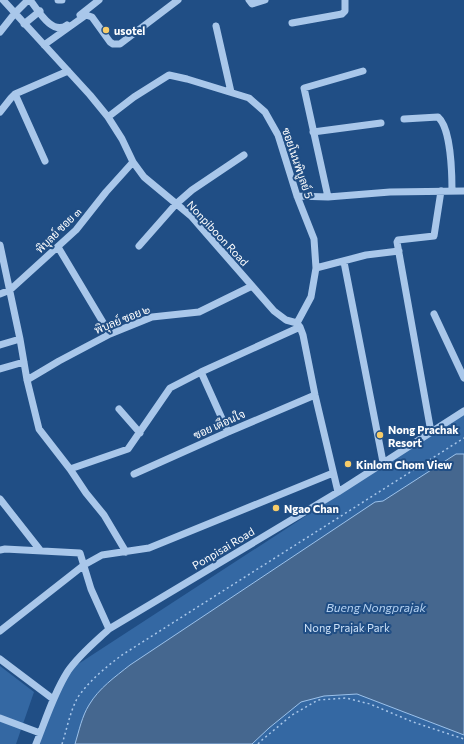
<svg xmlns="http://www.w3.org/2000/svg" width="464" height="744" font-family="Commissioner,Sarabun,sans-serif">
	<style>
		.green { fill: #3468a3 }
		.water { fill: #45678f; stroke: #9cc2eb }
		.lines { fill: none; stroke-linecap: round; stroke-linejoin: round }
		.path { stroke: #a9c7ea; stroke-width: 1.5; stroke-dasharray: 2 3; stroke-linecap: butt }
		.minor { stroke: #a9c7ea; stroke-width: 7 }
		.poi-dot { fill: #f7cc69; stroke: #204e85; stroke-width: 1.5 }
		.labels { text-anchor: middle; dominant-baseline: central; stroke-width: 4; stroke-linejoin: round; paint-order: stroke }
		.poi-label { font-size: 11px; font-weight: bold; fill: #fff; stroke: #204e85; text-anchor: start }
		.street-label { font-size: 11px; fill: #fff; stroke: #204e85 }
		.park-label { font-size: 11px; fill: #cde1f7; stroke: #204e85 }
		.water-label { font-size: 12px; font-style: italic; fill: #b4d1f1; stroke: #204e85 }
	</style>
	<rect width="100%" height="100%" fill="#204e85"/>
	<path class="green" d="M464,413V744H32L69,670Z
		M0,666L34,692L16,744H0Z"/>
	<path class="water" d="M456,454H464V735L357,694L324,696L301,702L269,728L252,744H75C79,731 82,716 89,705C99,688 115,677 130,665L375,502L383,501Z"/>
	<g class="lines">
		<path class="path" d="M62,744C67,729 70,711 78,697C90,680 106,667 122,655L464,438
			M258,744L262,740L292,715L318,700L346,698L370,704L413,722L464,739"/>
		<path class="minor" d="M3,0L90,95L108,117L122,139L133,162L144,177L191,216L274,311L286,320L297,323L300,327L303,335L315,395L338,492
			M30,0C38,10 52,36 67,25
			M58,0H62
			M249,0L252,4L265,0
			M80,15L99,0
			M292,23L342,14L345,11V0
			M24,24L40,11
			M216,26L231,92
			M0,32L15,13L28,0
			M44,45L86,15L92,17L110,42L113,44H120L178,0
			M15,94L45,161
			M0,112L11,98L15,94L68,71
			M108,117L134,97L169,75L187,79L249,98L265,112L278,135L297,196L314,239L316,268L311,297L297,323
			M404,119L438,117C451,128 452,175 452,191
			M313,132L381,123
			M297,196L328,197L390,192L464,191
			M328,197L304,88L363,71
			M0,245L20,339L27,380L39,429L70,469L86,493L104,515L126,552
			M139,246L176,204L192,190L244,155
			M58,247L110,334
			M344,262L383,462
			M316,268L366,255L399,251
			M0,294L10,290L76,230L106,192L133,162
			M434,314L464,378
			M0,345L20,339
			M0,369L24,362
			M201,372L228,432
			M27,380L59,361L110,334L152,317L199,312L252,286
			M119,409L140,433
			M431,432L397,242L398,240L434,236L441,191
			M70,469L128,449L170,388L201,372L300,327
			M134,474L228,432L315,395
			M0,499L40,550
			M0,550L5,549L80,553L91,589L109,629
			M0,631L84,565L102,555L149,548L333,473
			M0,659L53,699
			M0,718L40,733
			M36,744C46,719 54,693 68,671C79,655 95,642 109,629L338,492L464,411"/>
	</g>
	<g class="poi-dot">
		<circle cx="106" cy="30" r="4"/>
		<circle cx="380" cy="435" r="4"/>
		<circle cx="348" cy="464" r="4"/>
		<circle cx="276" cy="508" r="4"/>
	</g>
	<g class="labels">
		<g class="poi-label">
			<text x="114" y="30">usotel</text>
			<text x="388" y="429">Nong Prachak<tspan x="388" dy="13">Resort</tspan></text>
			<text x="356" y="464">Kinlom Chom View</text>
			<text x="284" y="508">Ngao Chan</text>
		</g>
		<g class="street-label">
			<text transform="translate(298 163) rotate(71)">ซอยโนนพิบูลย์ 5</text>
			<text transform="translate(58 230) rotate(-45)">พิบุลย์ ซอย ๓</text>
			<text transform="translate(218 233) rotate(47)">Nonpiboon Road</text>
			<text transform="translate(122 319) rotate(-22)">พิบุลย์ ซอย ๒</text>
			<text transform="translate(219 424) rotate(-24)">ซอย เตือนใจ</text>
			<text transform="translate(223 548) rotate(-31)">Ponpisai Road</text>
		</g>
		<g class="park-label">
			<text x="347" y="627">Nong Prajak Park</text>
		</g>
		<g class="water-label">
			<text x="376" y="607">Bueng Nongprajak</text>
		</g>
	</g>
</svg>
